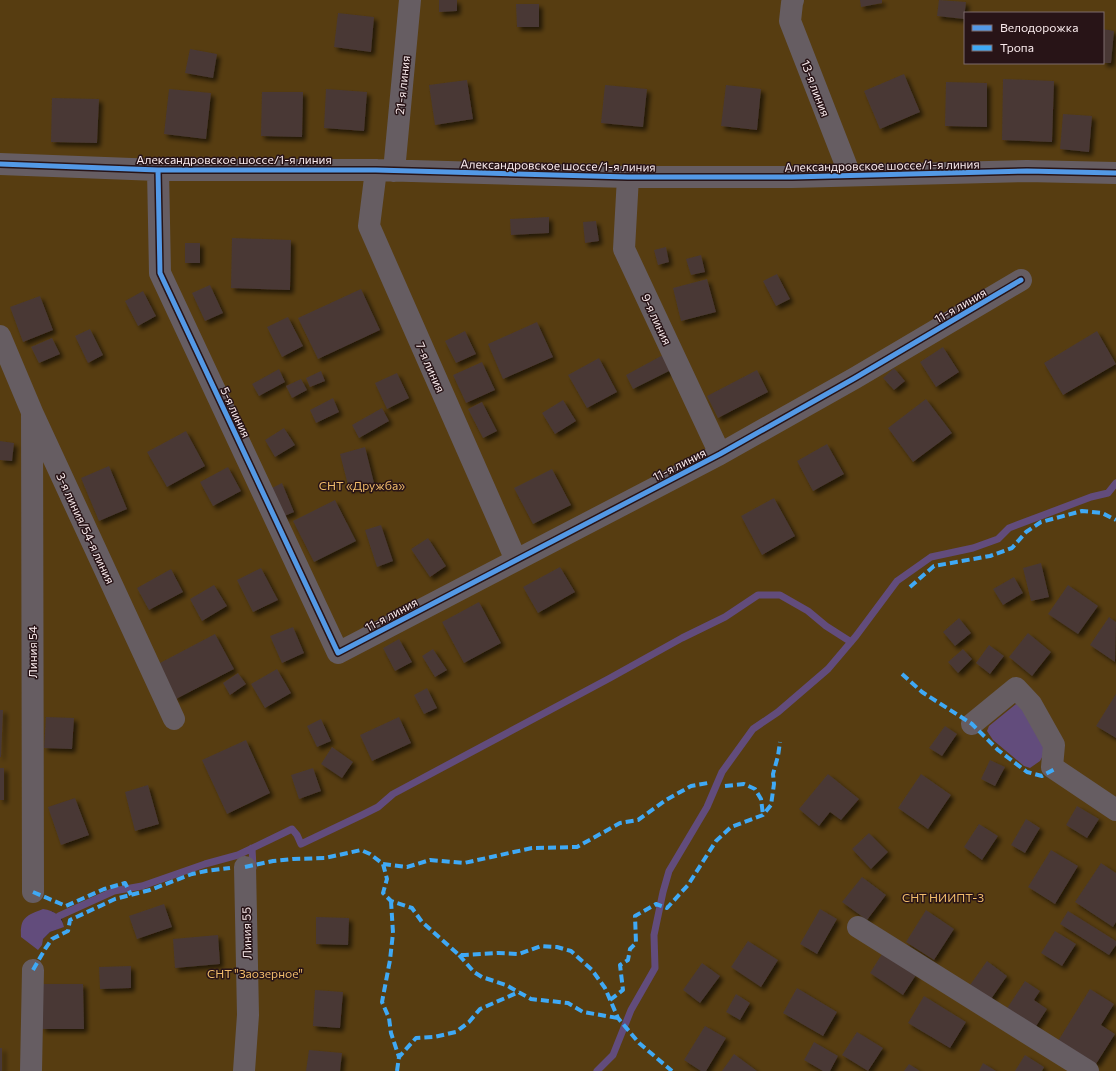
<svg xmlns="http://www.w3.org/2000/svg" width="1116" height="1071" font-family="Commissioner,sans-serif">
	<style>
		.green { fill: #573d11; fill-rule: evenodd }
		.water { fill: #624c7c }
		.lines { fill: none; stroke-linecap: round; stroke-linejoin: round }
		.stream { stroke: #624c7c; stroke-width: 7 }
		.building { fill: #493935; filter: url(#shadow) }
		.minor { stroke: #665d62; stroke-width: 22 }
		.quiet { stroke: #3fa9f5; stroke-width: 4; stroke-dasharray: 8 4; stroke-linecap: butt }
		.cycleway-casing { stroke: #281417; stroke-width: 8 }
		.cycleway { stroke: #5399e6; stroke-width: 5 }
		.labels { text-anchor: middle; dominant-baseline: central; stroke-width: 3; stroke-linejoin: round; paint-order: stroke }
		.street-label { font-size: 12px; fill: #faebed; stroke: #281417 }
		.park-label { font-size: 12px; fill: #f1bc6b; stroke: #281417 }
	</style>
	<defs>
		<filter id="shadow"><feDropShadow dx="3.5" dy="3.5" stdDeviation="2" flood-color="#0009"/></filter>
	</defs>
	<rect width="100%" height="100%" fill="#2d2224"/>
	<path class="green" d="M0,0H1116V1071H0ZM965,13H1103V63H965ZM52,911L62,919L63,927L50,932L43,939Z"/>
	<path class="water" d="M1016,704L1022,707L1046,750L1040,761L1030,768L1024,766L993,740L987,731L989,726Z
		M43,909C55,911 61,915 64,927L50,932L43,939L42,945L38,950L21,937C20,918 25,916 43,909Z"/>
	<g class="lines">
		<path class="stream" d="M252,848L253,868
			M59,916L114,891L142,886L205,864L238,855L292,829L297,835L301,844L362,815L378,807L393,794L610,678L682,638L725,617L758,595H780L808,611L826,626L851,642
			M597,1071L613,1055L631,1010L655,968L654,935L663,892L669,871L707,807L722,772L753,729L778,712L828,669L856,636L897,581L931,557L973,548L998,539L1009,528L1046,514L1091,497L1108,493L1116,483"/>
	</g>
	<path class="building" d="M439,0H457V11L439,12Z
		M860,0H882V3L861,7Z
		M939,0L966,2L964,19L937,16Z
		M516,4H539V27H517Z
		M338,13L374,17L371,52L334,47Z
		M1103,29L1114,31L1111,63H1103Z
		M190,49L217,54L213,78L185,73Z
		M904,74L920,112L880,129L864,91Z
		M1003,79L1054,81L1052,142L1002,140Z
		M467,80L473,119L435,125L429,85Z
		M946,82L987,83V127L945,126Z
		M605,85L647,89L643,127L601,123Z
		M726,85L761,89L757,130L721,126Z
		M169,89L211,93L206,139L164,134Z
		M326,89L367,92L364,131L324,128Z
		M262,92H303L302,137L261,136Z
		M52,98L99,99L97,143L51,142Z
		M1063,114L1092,116L1089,152L1060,149Z
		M549,217V233L511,235L510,219Z
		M596,221L599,241L585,243L583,222Z
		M232,238L291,240L290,290L231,288Z
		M185,243H200V263H185Z
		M666,247L669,262L658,265L654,250Z
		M701,255L705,272L691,275L686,259Z
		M777,274L790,299L776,306L763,281Z
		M707,279L716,312L681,321L673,288Z
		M210,285L223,313L205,321L192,293Z
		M361,289L380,330L318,359L298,318Z
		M143,291L156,316L138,326L125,301Z
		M40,296L53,330L23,342L10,307Z
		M288,317L303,346L282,357L267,327Z
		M537,322L553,357L503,379L488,344Z
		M90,329L103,355L88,363L75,336Z
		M465,331L476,354L456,363L445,341Z
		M1097,331L1116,364L1063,395L1044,363Z
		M52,338L60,354L39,363L31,347Z
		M943,347L959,372L936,387L920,362Z
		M663,355L671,370L633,389L626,375Z
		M599,358L617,392L587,408L568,375Z
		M482,362L495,390L466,403L453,375Z
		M894,368L905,381L894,390L883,378Z
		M279,369L285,382L259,396L252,384Z
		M757,370L768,392L718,418L707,396Z
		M321,371L325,381L310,387L306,378Z
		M397,373L409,398L387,409L375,383Z
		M301,379L307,390L292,398L286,386Z
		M333,398L339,412L316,423L310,410Z
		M926,399L952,433L913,462L888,428Z
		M563,400L576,421L555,434L542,413Z
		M482,402L497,431L483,438L468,409Z
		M382,408L389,421L359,438L352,425Z
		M284,428L295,445L275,457L265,440Z
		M186,431L205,466L167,487L147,452Z
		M0,441L14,443L12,461L0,460Z
		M827,444L844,474L813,491L797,461Z
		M365,447L374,483L349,489L340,454Z
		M109,466L127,509L99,521L81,478Z
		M228,467L241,491L213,506L200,482Z
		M552,469L571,505L533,524L514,488Z
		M282,483L294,512L282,517L270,489Z
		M774,498L795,536L762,555L741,516Z
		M335,500L356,541L314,562L293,521Z
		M381,525L393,561L377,567L365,530Z
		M428,538L446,566L430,577L411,549Z
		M1041,563L1049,597L1031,601L1023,568Z
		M560,567L575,592L538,613L523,587Z
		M261,568L278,600L253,612L237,580Z
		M171,569L183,592L149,610L137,588Z
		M1014,577L1023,593L1003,605L993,589Z
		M214,585L227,606L202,621L190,599Z
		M1068,585L1098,606L1078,634L1048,614Z
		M479,602L501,643L464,663L442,622Z
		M1109,617L1116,622L1115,662L1090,645Z
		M959,618L971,633L955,646L943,632Z
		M293,627L304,653L282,663L270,636Z
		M1028,633L1051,652L1032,676L1009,657Z
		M215,634L234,669L176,699L158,664Z
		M399,639L412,662L395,671L383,648Z
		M989,645L1004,656L990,674L976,663Z
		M433,649L447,670L435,677L422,656Z
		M963,649L972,659L958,673L948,662Z
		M277,669L291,693L265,708L251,684Z
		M238,673L246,684L230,695L223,683Z
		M427,688L437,708L424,714L414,695Z
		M1116,694V738L1096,726Z
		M0,710H3L1,757H0Z
		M46,717L74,718L72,749L44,748Z
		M399,717L411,743L372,761L360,735Z
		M321,719L331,741L317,747L307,726Z
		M945,726L957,734L942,756L929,748Z
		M246,740L270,793L227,814L202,760Z
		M332,747L353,762L342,778L321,764Z
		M990,760L1005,767L995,786L981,779Z
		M0,768H4V800H0Z
		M313,768L321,791L299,799L291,775Z
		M828,774L859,799L841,820L830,812L819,826L799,809Z
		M921,774L951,795L928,829L898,808Z
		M148,785L159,824L135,831L125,792Z
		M75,798L89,835L61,845L48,807Z
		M1077,806L1099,819L1087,838L1066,825Z
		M1026,819L1040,828L1025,853L1011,845Z
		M979,824L998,836L982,860L964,847Z
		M869,833L888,852L871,869L852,849Z
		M1051,850L1078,866L1055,904L1028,887Z
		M1101,863L1116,873V922L1113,927L1075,902Z
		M862,877L886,895L867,920L842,902Z
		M164,904L172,927L137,939L129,916Z
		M820,909L837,919L817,954L800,944Z
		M926,910L954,929L934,960L906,942Z
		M1068,911L1116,941V945L1109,955L1060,924Z
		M316,917L349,918L348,945L316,944Z
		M1055,931L1076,944L1062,966L1041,953Z
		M218,935L220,964L175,968L173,939Z
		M748,941L778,960L761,987L731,967Z
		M882,954L916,975L903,995L870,973Z
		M987,961L1007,976L991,999L970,985Z
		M702,963L720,976L700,1003L683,990Z
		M131,966V988L100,989L99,967Z
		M1025,981L1040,991L1034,1000L1047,1009L1033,1031L1004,1013Z
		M41,984H83L84,1029H42Z
		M797,988L837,1012L823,1036L783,1013Z
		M1090,989L1114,1004L1101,1025L1115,1034L1096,1064L1058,1041Z
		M315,990L343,992L340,1028L313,1026Z
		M736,994L750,1003L740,1020L726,1012Z
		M924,996L966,1022L950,1048L908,1023Z
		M705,1026L726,1038L706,1071H701L684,1060Z
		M857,1032L883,1048L868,1071L842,1055Z
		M814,1042L838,1056L830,1071H823L804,1060Z
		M0,1048H2V1071H0Z
		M309,1050L342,1053L340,1071H306Z
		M734,1054L757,1071H722Z
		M1025,1055L1044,1067L1042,1071H1015Z
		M983,1063L996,1071H979Z
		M909,1064L920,1071H904Z"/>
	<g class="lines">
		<path class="minor" d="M793,0L792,3L790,21L850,175
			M0,164L158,170H376L628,177H792L1027,171L1116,173
			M158,170L160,273L338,653L720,454L855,378L1021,280
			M376,170L369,226L516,560
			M394,171L410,0
			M628,177L624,249L720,454
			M0,336L32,412L174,719
			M32,412L33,892
			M972,724L1016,688L1031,704L1054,745L1052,767L1116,810
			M858,927L1088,1071
			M31,1071L33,970
			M244,1071L248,1015L245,867"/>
		<path class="quiet" d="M910,587L934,566L990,556L1012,548L1026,532L1041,522L1082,511L1102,513L1116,520
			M902,674L922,692L972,724L998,750L1027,772L1042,776L1055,769
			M725,786L744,784L755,789L761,799L763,815
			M383,864L407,867L430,860L464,863L532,848L577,847L620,823L638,820L666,800L691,786L708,783
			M245,867L273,861L293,859L325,858L361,850L370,854L383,864L387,879L383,893L391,901L412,908L422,922L459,955H465L498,953L519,954L541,946L557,947L571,951L592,970L605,988L618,1018L639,1043L672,1071
			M33,892L66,906L104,889L125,883L131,895
			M391,901L393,933L390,960L382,1002L389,1018L391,1033L399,1057
			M459,955L474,972L482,977L506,985L531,999L568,1003L583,1012L618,1018
			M33,970L45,949L52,939L68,931L70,920L115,899L150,890L192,874L206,871L230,868
			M610,1000L623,990L620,965L628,960L630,949L636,943L635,916L656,904L667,908L688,885L716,841L731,827L763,815L771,805L774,784L773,774L778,756L780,742
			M397,1071L399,1057L416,1038L434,1037L456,1032L469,1022L480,1009L519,992"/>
		<g class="cycleway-casing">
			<path id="cycleway" d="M0,164L158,170H376L628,177H792L1027,171L1116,173
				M158,170L160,273L338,653L720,454L855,378L1021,280"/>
		</g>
		<use href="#cycleway" class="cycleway"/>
	</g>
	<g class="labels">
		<g class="street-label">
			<text transform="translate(402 85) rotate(-84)">21-я линия</text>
			<text transform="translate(816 88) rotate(69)">13-я линия</text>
			<text x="234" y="159">Александровское шоссе/1-я линия</text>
			<text transform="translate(558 165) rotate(1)">Александровское шоссе/1-я линия</text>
			<text transform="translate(882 165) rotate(-1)">Александровское шоссе/1-я линия</text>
			<text transform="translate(960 305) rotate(-30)">11-я линия</text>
			<text transform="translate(657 319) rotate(65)">9-я линия</text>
			<text transform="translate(431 367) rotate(66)">7-я линия</text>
			<text transform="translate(236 412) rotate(65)">5-я линия</text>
			<text transform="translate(679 464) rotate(-27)">11-я линия</text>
			<text transform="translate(86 528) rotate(65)">3-я линия/54-я линия</text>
			<text transform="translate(391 614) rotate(-28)">11-я линия</text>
			<text transform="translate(32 652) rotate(-90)">Линия 54</text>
			<text transform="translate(246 933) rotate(-91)">Линия 55</text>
		</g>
		<g class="park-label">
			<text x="362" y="485">СНТ «Дружба»</text>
			<text x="943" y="897">СНТ НИИПТ-3</text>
			<text x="255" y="973">СНТ "Заозерное"</text>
		</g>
	</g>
	<rect x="964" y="12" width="140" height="52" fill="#281417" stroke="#7c6a6d"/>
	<rect x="972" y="25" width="20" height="6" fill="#5399e6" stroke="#7c6a6d"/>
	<text x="1000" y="32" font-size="12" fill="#faebed">Велодорожка</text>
	<rect x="972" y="45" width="20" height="6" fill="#3fa9f5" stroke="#7c6a6d"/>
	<text x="1000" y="52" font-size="12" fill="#faebed">Тропа</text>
</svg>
